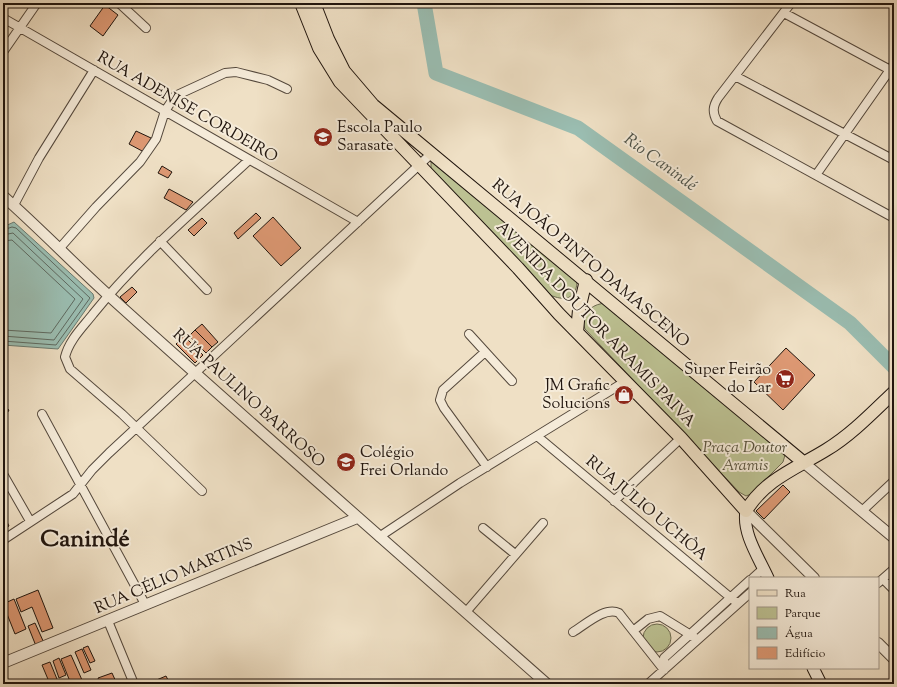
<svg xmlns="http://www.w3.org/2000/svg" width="897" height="687" font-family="'Sorts Mill Goudy',serif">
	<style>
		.green { fill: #bcc192; stroke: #6e6b50 }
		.water { fill: #9abdb1; stroke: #697a70 }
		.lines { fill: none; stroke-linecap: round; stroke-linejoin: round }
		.shore { stroke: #5d6960; stroke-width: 1 }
		.river { stroke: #9abdb1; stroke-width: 15 }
		.building { fill: #de9974; stroke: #20150e }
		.minor-casing { stroke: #54483c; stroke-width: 10 }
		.tertiary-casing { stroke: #54483c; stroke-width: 12 }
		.secondary-casing { stroke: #20150e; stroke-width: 13 }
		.primary-casing { stroke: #20150e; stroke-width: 14 }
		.minor { stroke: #f5ebd9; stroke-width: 8 }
		.tertiary { stroke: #f5ebd9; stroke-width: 10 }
		.secondary { stroke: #f5ebd9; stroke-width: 11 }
		.primary { stroke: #efe0c5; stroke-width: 12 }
		.labels { text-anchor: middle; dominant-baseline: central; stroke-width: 4; stroke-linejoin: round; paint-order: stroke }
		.street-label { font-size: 16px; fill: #20150e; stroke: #f5ebd9 }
		.poi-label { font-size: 16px; fill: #20150e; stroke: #f5ebd9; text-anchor: start }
		.park-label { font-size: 16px; font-style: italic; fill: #57513c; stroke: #f5ebd9 }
		.water-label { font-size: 17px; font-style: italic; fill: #4b5047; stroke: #f5ebd9 }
		.town-label { font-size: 24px; font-weight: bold; fill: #20150e; stroke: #f5ebd9 }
	</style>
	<rect width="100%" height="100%" fill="#efe0c5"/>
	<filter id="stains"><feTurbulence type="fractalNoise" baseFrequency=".005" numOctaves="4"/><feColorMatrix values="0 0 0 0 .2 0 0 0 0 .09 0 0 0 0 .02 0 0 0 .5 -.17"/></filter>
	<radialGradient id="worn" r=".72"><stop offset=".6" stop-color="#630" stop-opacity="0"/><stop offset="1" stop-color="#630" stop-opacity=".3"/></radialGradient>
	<path class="green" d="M431,161L436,162L577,282C576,300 564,301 550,295L431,168Z
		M606,303L782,451L785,455L783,462L751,494L746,496L739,492L585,329L583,322C586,310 593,304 606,303Z
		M643 638a14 14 0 1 1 28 0a14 14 0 1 1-28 0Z"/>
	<path class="water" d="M14,222L93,294L94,298L58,349L3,345V227Z"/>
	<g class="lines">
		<path class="shore" d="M3,230L12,227L16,228L90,298L56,345L3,341
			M3,235L13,233L83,299L54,340L3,336
			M3,241L12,240L75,299L51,333L3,330"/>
		<path class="river" d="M424,3L436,73L578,128L850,323L894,367"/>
	</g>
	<path class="building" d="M105,5L118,15L103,36L90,26Z
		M136,131L151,138L144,152L129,144Z
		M162,166L172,172L168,178L158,173Z
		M169,189L193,202L186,210L164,198Z
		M256,213L261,218L238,239L234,233Z
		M273,217L301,248L281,266L253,236Z
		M202,218L207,223L194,236L188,230Z
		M132,287L137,292L126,303L120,297Z
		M202,324L218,342L212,347L195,330Z
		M195,330L212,347L206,353L189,336Z
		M184,336L203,355L195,363L176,344Z
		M786,348L815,375L783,410L754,382Z
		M3,406L9,410L3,420Z
		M783,485L790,492L764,519L756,511Z
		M3,514L9,526L3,529Z
		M38,590L53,628L42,632L32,607L21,612L16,599Z
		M14,599L26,629L15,634L3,604Z
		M35,623L44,643L36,646L28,626Z
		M88,646L95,661L90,663L83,648Z
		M82,649L91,670L84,673L75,652Z
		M71,655L82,680L71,684L61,659Z
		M59,658L66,675L59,678L53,661Z
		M50,662L59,684H50L42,665Z
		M112,673L117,684H100L98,678Z
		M166,676L169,682L147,684Z"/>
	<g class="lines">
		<g class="minor-casing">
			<path id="minor" d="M119,3L146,28
				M791,3L718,98C713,106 712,112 717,121L894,218
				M784,13L894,72
				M3,18L358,222
				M3,52L37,3
				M735,76L894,160
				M816,175L894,64
				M14,205L39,158L94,70
				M160,241L207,290
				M59,249L96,207L140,162L156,139L165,111L175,96L225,73L236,72L268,80L287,89
				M469,334L512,381
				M485,352L443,390L440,400L444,408L487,467
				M42,414L145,604
				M537,436L737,603
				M3,474L30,521
				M202,491L122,414L70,369L65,357C69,340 83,327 93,314C139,257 195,210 249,160
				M614,501L681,438
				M862,511L894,481
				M483,528L515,554
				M379,537L460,483L626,381
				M3,540L73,494L92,470L109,453L432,153
				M753,578L764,568
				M883,579L894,590
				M878,583L894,569
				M466,612L543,523
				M108,621L134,684
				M633,631L648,619L660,616L694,637
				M573,632C585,625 605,606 619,613L664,670
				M664,670V658L750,580
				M648,684L750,593"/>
		</g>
		<g class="tertiary-casing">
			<path id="tertiary" d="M3,196C39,228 72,262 107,294C253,426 400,554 547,684
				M803,462L894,538
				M746,511L814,578
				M878,643L894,659
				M3,663L357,518"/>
		</g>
		<g class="secondary-casing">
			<path id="secondary" d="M746,511C742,533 759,558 768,578
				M813,668L821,684"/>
		</g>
		<g class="primary-casing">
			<path id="primary" d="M301,3L319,48L340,82L518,268L559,314L681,438L746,511C765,479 797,468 826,450C851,435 873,412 894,392
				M314,3L328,39L344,71L373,105L803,462
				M577,332L579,310L586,280"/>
		</g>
		<use href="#minor" class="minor"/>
		<use href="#tertiary" class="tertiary"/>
		<use href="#secondary" class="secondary"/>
		<use href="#primary" class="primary"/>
	</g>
	<defs>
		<g id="school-disc" transform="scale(1)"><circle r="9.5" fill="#8f2418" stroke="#f5ebd9"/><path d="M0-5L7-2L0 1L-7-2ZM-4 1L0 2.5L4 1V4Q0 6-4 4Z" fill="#fff"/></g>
		<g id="supermarket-disc" transform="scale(1)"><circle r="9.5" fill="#8f2418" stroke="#f5ebd9"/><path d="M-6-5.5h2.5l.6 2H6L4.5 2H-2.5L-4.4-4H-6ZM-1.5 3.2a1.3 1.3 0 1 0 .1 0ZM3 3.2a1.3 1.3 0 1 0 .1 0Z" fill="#fff"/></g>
		<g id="shop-disc" transform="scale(1)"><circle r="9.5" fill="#8f2418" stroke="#f5ebd9"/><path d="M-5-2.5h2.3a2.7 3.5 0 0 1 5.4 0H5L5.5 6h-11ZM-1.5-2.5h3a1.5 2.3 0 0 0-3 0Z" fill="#fff"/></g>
	</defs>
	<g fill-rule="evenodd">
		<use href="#school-disc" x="323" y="137"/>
		<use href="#supermarket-disc" x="785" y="379"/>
		<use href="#shop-disc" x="624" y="395"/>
		<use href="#school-disc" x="346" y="462"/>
	</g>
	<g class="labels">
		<g class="street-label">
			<text transform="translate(187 108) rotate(30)">RUA ADENISE CORDEIRO</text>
			<text transform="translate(590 264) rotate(40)">RUA JOÃO PINTO DAMASCENO</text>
			<text transform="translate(595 325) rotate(46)">AVENIDA DOUTOR ARAMIS PAIVA</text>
			<text transform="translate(248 399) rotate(42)">RUA PAULINO BARROSO</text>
			<text transform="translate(646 509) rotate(40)">RUA JÚLIO UCHÔA</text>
			<text transform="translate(174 577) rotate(-23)">RUA CÉLIO MARTINS</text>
		</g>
		<g class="poi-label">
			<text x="337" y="128">Escola Paulo<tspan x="337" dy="18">Sarasate</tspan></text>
			<text x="771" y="370" text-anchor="end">Super Feirão<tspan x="771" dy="18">do Lar</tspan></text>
			<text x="610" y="386" text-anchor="end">JM Grafic<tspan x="610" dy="18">Solucions</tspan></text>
			<text x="360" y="453">Colégio<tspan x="360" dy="18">Frei Orlando</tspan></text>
		</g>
		<g class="park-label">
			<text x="745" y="448">Praça Doutor<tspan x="745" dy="18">Aramis</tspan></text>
		</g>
		<g class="water-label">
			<text transform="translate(660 163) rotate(36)">Rio Canindé</text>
		</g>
		<g class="town-label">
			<text x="85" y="540">Canindé</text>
		</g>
	</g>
	<rect width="897" height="687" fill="none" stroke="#efe0c5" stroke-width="16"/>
	<rect x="4" y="4" width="889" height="679" fill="none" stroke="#20150e" stroke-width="2"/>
	<rect x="8" y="8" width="881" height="671" fill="none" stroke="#20150e"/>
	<rect x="749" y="577" width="130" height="92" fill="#f5ebd9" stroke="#a09588"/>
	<rect x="757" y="590" width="20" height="6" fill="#efe0c5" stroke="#a09588"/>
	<text x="785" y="597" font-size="12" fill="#20150e">Rua</text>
	<rect x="757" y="607" width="20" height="12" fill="#bcc192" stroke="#a09588"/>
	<text x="785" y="617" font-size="12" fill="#20150e">Parque</text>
	<rect x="757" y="627" width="20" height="12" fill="#9abdb1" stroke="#a09588"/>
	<text x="785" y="637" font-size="12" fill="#20150e">Água</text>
	<rect x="757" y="647" width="20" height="12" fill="#de9974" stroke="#a09588"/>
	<text x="785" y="657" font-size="12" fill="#20150e">Edifício</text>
	<rect width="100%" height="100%" filter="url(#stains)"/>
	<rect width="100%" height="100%" fill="url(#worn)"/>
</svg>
